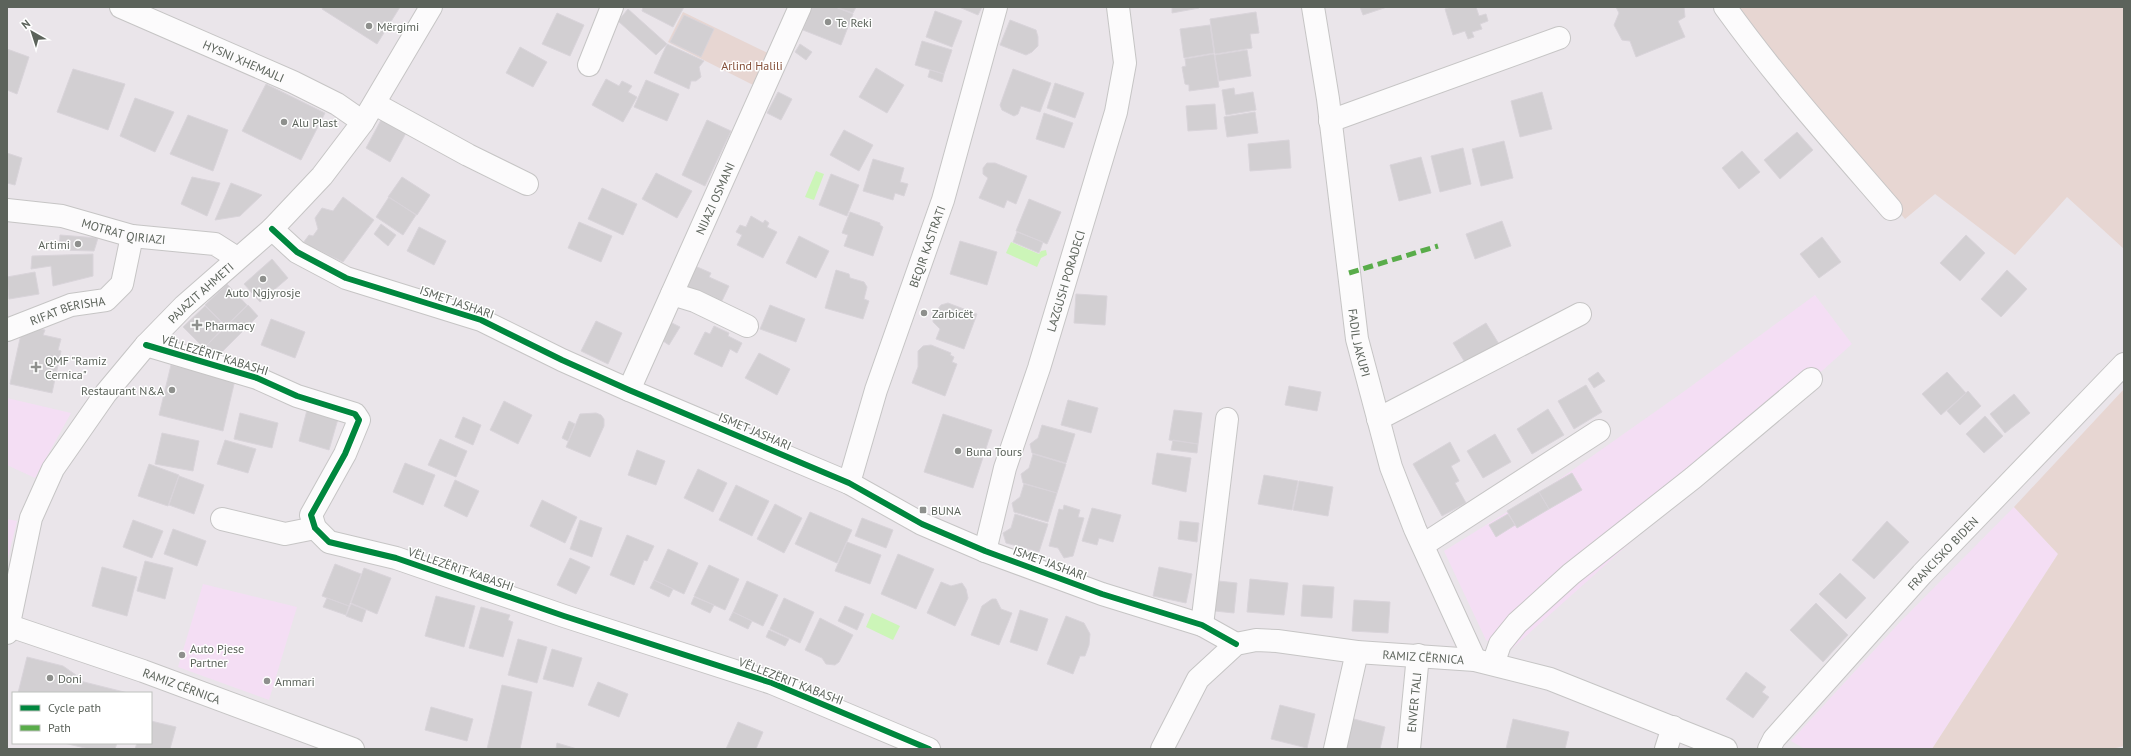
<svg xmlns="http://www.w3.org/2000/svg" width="2131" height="756" font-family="'PT Sans',sans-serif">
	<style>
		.commercial { fill: #f4def4 }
		.green { fill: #e7d6d2 }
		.water { fill: #ccf5b8 }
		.building { fill: #d2cfd2; stroke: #d9d4da }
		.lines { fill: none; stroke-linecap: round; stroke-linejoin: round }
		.minor-casing { stroke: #c6c5c5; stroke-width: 24 }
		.minor { stroke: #fcfbfc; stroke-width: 22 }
		.quiet { stroke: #59ac4a; stroke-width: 5; stroke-dasharray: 10 5; stroke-linecap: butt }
		.cycleway-casing { stroke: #fff; stroke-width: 8 }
		.cycleway { stroke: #00873e; stroke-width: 6 }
		.poi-dot { fill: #8e908d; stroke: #fff; stroke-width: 1.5 }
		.labels { text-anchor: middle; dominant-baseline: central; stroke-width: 3; stroke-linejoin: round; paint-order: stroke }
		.poi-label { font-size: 12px; fill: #5c635b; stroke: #fff; text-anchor: start }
		.street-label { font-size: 12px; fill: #5c635b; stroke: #fff }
		.park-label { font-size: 12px; fill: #844f38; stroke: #fff }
	</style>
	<rect width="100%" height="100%" fill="#eae5ea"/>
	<path class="commercial" d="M1815,295L1852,344L1507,653L1486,640L1444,551L1554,483L1686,390Z
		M7,398L71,413L35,478L7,465Z
		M2014,507L2058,554L1932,749H1805L1791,741L1900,622Z
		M7,519L17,521L7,562Z
		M203,584L297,607L269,700L178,667Z"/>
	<path class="green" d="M1738,7H2124V249L2067,197L2015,255L1935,194L1905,219L1748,30Z
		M683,12L774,56L761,89L668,42Z
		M2124,389V746L2112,749H1932L2058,554L2014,507Z"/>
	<path class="water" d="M816,171L824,174L814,200L805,197Z
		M1011,242L1039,254L1041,251L1046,250L1047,255L1041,258L1037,267L1006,253Z
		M872,613L900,626L893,640L866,627Z"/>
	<path class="building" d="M323,7H400L377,44L322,9Z
		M643,7H684L673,27L642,11Z
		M812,7H835L853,14L841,45L803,30Z
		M836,7H856L853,13Z
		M959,7H982L978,15Z
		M1172,7H1199V8L1172,13Z
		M1360,7H1387L1363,15Z
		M1451,7H1476L1479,16L1486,14L1488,21L1480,24L1482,29L1472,32L1474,37L1468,39L1465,31L1453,35L1445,9Z
		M1616,7H1684L1685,17L1678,21L1685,37L1636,57L1630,41L1622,40L1614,25L1619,13Z
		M628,9L667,44L656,55L618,21Z
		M935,11L962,21L952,47L926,37Z
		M1256,12L1259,33L1250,34L1252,48L1215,54L1210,19Z
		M557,13L584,25L570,56L542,44Z
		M684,15L714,29L701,57L670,42Z
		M1010,20L1036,30L1038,37V46L1032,52L1026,55L1000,45Z
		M1210,25L1214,53L1184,58L1180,29Z
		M922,41L952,50L944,74L915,65Z
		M667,44L704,61L699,67L701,77L696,81H691L689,89L654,73Z
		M800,44L812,52L806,60L795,52Z
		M520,47L547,62L533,87L506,73Z
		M7,49L29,57L17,94L7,90Z
		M1247,50L1251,76L1219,81L1215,55Z
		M1214,54L1219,87L1189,91V85L1185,84L1182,67L1186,66L1185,59Z
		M876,68L904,85L887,113L859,97Z
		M73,69L125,84L108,130L57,112Z
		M1013,69L1051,83L1040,112L1021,106L1018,114L1014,116L1002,110L1000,105Z
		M930,70L944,74L942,82L928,77Z
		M606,79L619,86L622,81L632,86L628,92L637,97L623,122L592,105Z
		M646,80L679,94L667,121L634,107Z
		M1055,83L1084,93L1075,118L1047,108Z
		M266,84L325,113L301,160L242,131Z
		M1234,88L1235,95L1253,92L1256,110L1226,115L1222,90Z
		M778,92L792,99L781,120L767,113Z
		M1542,92L1552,129L1520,137L1511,101Z
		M135,98L174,112L155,152L120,136Z
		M1215,104L1217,129L1188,131L1186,106Z
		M1255,112L1258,133L1227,137L1224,117Z
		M1044,113L1073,123L1064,148L1036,139Z
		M188,115L228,130L213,171L170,154Z
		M381,120L406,133L390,162L366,148Z
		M707,120L731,131L705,186L682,175Z
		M844,130L873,145L859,171L830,155Z
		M1797,132L1813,150L1780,179L1764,160Z
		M1289,140L1291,168L1250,171L1248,144Z
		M1504,141L1513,178L1481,186L1472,149Z
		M1463,148L1471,184L1440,192L1431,156Z
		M1742,151L1760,172L1739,189L1722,168Z
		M7,153L22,158L15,185L7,183Z
		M1421,157L1431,193L1399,201L1390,165Z
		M873,159L904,168L900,182L908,184L904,196L895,193L893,200L863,191Z
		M987,163H995L1027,176L1016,204L1007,200L1004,208L979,198L988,178L983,174V168Z
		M656,173L692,191L677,218L642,199Z
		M831,174L859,185L847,216L819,205Z
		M192,177L220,183L207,216L181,204Z
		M402,177L430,195L417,215L388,197Z
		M231,183L262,195L240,216L215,220Z
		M602,188L637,204L623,235L588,219Z
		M343,197L374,220L343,262L303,243L309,235L313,236L318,229L315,218L322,208L333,211Z
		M389,197L416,215L403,235L376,217Z
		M1029,199L1061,212L1047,244L1016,231Z
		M850,212L880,223V225L883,227L873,256L844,246L848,235L842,233Z
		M751,216L763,223L765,220L769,223L767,227L777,232L763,258L737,245L742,235L736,232L740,225L746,227Z
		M1502,221L1511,246L1475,259L1466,234Z
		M579,222L612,236L601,262L568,248Z
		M381,224L396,235L388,246L374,234Z
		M419,227L446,241L434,265L407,251Z
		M1017,232L1043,242L1039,253L1013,242Z
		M60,235L98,238L94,251L59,250Z
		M1966,235L1985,253L1960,281L1940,263Z
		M799,236L829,251L816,278L786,263Z
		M1822,237L1841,262L1819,278L1800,254Z
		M960,241L997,252L987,285L950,274Z
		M93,254V276L53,286L51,266L31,269L32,256Z
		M272,259L288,278L260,302L244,284Z
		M695,266L711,273L709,277L729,286L720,305L684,289Z
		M836,270L849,274L850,278L864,282L867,287L864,299L869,301L863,319L825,308Z
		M2007,270L2027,289L2001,317L1981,299Z
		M35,272L39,294L9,299L7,277Z
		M227,284L247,305L226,326L205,305Z
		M1076,294L1107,296L1105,325L1074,323Z
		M948,303L977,314L964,349L936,339L940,329L933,322V315L941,305Z
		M248,305L258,316L215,359L204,348Z
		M770,305L805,319L796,342L760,329Z
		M205,306L225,326L204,348L183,327Z
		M271,319L305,332L295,358L261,345Z
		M596,321L622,333L608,364L581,351Z
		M670,322L680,327L669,345L660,339Z
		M1486,323L1502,349L1469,369L1453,343Z
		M23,325L45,330L43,335L61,339L58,350L61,351L52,393L10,384Z
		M714,326L729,333L728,336L742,343L737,353L730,349L722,367L694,354L705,332L710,334Z
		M931,345L951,353L950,355L954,357L952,362L957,364L945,396L912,383L918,367V351L923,346Z
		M759,353L790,369L777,395L745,378Z
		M171,365L235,380L223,431L159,415Z
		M1598,372L1605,381L1594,388L1588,379Z
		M1947,372L1966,393L1941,415L1922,394Z
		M1586,385L1602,412L1574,429L1558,401Z
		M1289,386L1321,392L1317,411L1285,405Z
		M1968,391L1981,406L1960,425L1947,411Z
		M2014,394L2030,413L2005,433L1990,414Z
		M1068,400L1098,408L1091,433L1061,425Z
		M504,401L532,415L518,444L490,430Z
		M1548,409L1564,435L1532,454L1517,429Z
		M307,410L338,419L329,450L299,441Z
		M1174,410L1202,413L1198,444L1169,440Z
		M240,413L278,423L272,448L234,439Z
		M596,413L601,415L604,419V426L590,457L566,447L580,414Z
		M943,414L992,430L973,488L924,472Z
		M1985,416L2003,436L1984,453L1966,434Z
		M463,417L481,425L473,445L455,437Z
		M569,421L575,424L568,441L562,438Z
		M1042,425L1075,434L1066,463L1032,453L1030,444L1038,438Z
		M162,433L199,441L193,471L155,464Z
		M1495,434L1511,462L1483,478L1467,451Z
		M440,439L467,451L456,477L428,465Z
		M225,440L256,449L248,473L217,464Z
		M1173,440L1198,444L1197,453L1171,450Z
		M1450,442L1460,461L1451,466L1459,481L1455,483L1466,503L1442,516L1413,464Z
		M637,450L665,461L656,485L628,475Z
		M1157,453L1191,458L1186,492L1152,484Z
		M1033,454L1066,464L1057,493L1023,483L1021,474L1029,468Z
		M405,463L435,475L423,505L393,492Z
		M149,464L179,475L168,506L138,496Z
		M698,469L727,483L713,512L684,498Z
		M1572,473L1582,490L1549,509L1539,492Z
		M1264,475L1298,481L1292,510L1258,504Z
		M179,476L204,485L194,514L169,505Z
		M455,480L479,491L467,517L444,506Z
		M1299,481L1333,487L1328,516L1293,510Z
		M1024,484L1057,493L1048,522L1014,512L1012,503L1020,497Z
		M736,485L769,501L752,536L719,520Z
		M1539,492L1549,509L1517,528L1507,511Z
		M542,500L577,517L565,543L530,526Z
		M775,504L802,518L784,553L757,539Z
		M1064,505L1080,510L1078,517L1084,518L1073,556L1064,558L1058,548L1049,546L1059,509L1063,510Z
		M1092,508L1121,515L1113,542L1099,538L1097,545L1082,541Z
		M810,512L852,530L837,563L795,544Z
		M1015,514L1048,524L1039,552L1006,543L1003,533L1011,528Z
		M1508,514L1515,525L1496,537L1489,525Z
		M862,518L893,530L886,548L855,536Z
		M133,520L163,531L152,558L123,547Z
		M580,520L602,528L592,557L570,549Z
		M1180,521L1199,523L1197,542L1178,539Z
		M1887,521L1909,542L1874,579L1852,560Z
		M173,529L206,541L197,566L164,554Z
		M627,535L654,546L647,561L644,560L634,585L610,575Z
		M847,542L881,555L870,584L835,571Z
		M668,549L698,563L684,594L654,580Z
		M898,554L934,569L916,609L881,594Z
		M570,558L590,567L576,594L557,585Z
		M145,561L173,568L165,599L137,591Z
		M335,564L361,574L349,606L322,596Z
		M709,565L739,579L725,610L694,596Z
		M102,567L137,577L127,616L92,606Z
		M1159,567L1192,574L1186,603L1153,596Z
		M364,568L391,578L377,614L351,603Z
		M1840,573L1866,598L1846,619L1819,594Z
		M1250,579L1288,583L1284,615L1247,612Z
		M654,580L673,589L669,597L650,588Z
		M1209,580L1237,583L1234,613L1205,610Z
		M747,581L778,595L763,626L733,612Z
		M941,582L951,586L962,583L966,589L968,598L955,626L927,613Z
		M1303,585L1334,587L1332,618L1301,616Z
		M436,596L475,606L464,647L425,636Z
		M694,597L714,605L710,613L691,604Z
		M327,598L349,606L346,615L323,607Z
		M784,598L814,612L800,643L770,629Z
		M992,599H996L1001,609L1012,613L999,645L971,635L982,606Z
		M1354,600L1390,602L1388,633L1352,631Z
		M1816,603L1848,635L1823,662L1790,630Z
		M351,604L366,610L362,622L346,616Z
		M845,606L864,614L857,630L838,621Z
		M481,607L510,615L508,620L513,622L503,657L469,648Z
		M1020,610L1048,619L1037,651L1010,642Z
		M733,612L752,621L748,629L729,620Z
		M1066,616L1084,623L1090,634L1089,645L1085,656H1080L1073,674L1047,664Z
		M820,618L853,635L839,662L835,665L826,664L822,658L805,650Z
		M769,630L789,639L785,646L766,637Z
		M518,639L547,647L537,683L508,675Z
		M552,649L582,658L573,687L543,679Z
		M27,657L63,666L76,675L80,681L128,693H18Z
		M1746,672L1766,687L1762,692L1769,697L1753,718L1726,699Z
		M598,682L628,694L619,717L588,705Z
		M502,685L532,692L520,749H487Z
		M1280,705L1315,714L1307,748L1271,739Z
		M431,707L473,719L467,741L425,730Z
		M1350,718L1385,727L1380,749H1342Z
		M1513,719L1569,732L1565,749H1506Z
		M151,721L176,727L170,749H135L137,743H151Z
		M738,722L763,732L756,749H726Z
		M64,743H117L115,749H89Z
		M557,743L577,749H556Z"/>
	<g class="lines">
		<g class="minor-casing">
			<g id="minor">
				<path id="s1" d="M121,7L293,82L337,104L363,122"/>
				<path id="s2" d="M1313,7L1328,99L1357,339L1391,467L1415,529L1475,660"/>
				<path d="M1725,7C1776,78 1834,143 1891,209"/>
				<path d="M589,65L612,7"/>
				<path d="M375,104L468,155L527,184"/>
				<path d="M1330,121L1559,38"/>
				<path id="s3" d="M7,210L62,216L132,236L215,244L237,258"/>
				<path d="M272,229L297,252L346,278L481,320L562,360L629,390L849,483L922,524L985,551L1102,594L1202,625L1236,644"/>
				<path d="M672,294L695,301L747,326"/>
				<path id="s4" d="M7,330L71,305L106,300L122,284L132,236"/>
				<path d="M146,345L257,378L297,396L355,414L359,420L345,454L311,515L315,528L329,542L396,558L564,616L772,683L929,749"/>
				<path id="s5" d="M629,390L800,7"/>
				<path d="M1378,419L1580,314"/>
				<path id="s6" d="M849,483L876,390L943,200L996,7"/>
				<path d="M222,519L285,534L315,528"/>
				<path d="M1423,545L1599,431"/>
				<path id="s7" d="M985,551L1005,468L1039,368L1116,112L1125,63L1118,7"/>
				<path id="s8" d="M7,625L143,671L353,749"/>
				<path d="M1202,625L1227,419"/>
				<path id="s9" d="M7,633L31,518L53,469L106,393L146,345L184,306L272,229L322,176L363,122L431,7"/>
				<path d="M1493,664L1500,644L1517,623L1571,574L1693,478L1811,379"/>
				<path id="s10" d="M1162,749L1198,679L1236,644L1256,640L1277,641L1357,652L1475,660L1550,679L1726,749"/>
				<path d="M1335,749L1357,652"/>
				<path id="s11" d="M1409,749L1418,655"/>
				<path d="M1666,749L1673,727"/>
				<path id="s12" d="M1769,749L1774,739L1922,574L2124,364"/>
			</g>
		</g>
		<use href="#minor" class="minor"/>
		<path class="quiet" d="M1349,273L1438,246"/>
		<g class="cycleway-casing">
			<path id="cycleway" d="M272,229L297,252L346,278L481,320L562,360L629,390L849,483L922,524L985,551L1102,594L1202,625L1236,644
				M146,345L257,378L297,396L355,414L359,420L345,454L311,515L315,528L329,542L396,558L564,616L772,683L929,749"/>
		</g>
		<use href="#cycleway" class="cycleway"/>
	</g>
	<g class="poi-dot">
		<circle cx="828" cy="22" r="4"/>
		<circle cx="369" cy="26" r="4"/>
		<circle cx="284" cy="122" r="4"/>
		<circle cx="78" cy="244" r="4"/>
		<circle cx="263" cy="279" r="4"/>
		<circle cx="924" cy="313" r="4"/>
		<path d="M195 319h4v4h4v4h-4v4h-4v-4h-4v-4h4z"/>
		<path d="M34 361h4v4h4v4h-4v4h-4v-4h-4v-4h4z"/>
		<circle cx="172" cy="390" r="4"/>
		<circle cx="958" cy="451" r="4"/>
		<rect x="919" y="506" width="8" height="8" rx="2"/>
		<circle cx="182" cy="655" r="4"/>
		<circle cx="50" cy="678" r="4"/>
		<circle cx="267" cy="681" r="4"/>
	</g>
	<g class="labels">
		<g class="poi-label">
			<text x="836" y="22">Te Reki</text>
			<text x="377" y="26">Mërgimi</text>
			<text x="292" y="122">Alu Plast</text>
			<text x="70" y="244" text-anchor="end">Artimi</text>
			<text x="263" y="292" text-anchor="middle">Auto Ngjyrosje</text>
			<text x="932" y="313">Zarbicët</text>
			<text x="205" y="325">Pharmacy</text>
			<text x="45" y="360">QMF "Ramiz<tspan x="45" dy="14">Cernica"</tspan></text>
			<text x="164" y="390" text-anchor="end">Restaurant N&amp;A</text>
			<text x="966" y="451">Buna Tours</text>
			<text x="931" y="510">BUNA</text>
			<text x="190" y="648">Auto Pjese<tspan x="190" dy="14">Partner</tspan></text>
			<text x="58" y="678">Doni</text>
			<text x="275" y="681">Ammari</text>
		</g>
		<g class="street-label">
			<text stroke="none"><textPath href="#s1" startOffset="134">HYSNI XHEMAJLI</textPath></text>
			<text stroke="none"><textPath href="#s5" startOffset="210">NIJAZI OSMANI</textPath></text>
			<text stroke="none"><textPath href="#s3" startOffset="119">MOTRAT QIRIAZI</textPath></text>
			<text stroke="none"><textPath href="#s6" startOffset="249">BEQIR KASTRATI</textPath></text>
			<text stroke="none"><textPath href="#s7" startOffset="282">LAZGUSH PORADECI</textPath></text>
			<text stroke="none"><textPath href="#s9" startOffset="402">PAJAZIT AHMETI</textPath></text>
			<text transform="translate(457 302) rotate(19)">ISMET JASHARI</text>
			<text stroke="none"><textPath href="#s4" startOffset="64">RIFAT BERISHA</textPath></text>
			<text stroke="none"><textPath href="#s2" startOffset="339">FADIL JAKUPI</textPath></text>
			<text transform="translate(215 355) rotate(17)">VËLLEZËRIT KABASHI</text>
			<text transform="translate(755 431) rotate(23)">ISMET JASHARI</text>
			<text stroke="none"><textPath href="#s12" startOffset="262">FRANCISKO BIDEN</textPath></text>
			<text transform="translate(1050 563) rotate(20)">ISMET JASHARI</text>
			<text transform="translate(461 569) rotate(19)">VËLLEZËRIT KABASHI</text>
			<text stroke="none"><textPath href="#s10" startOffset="319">RAMIZ CËRNICA</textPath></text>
			<text transform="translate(791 681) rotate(21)">VËLLEZËRIT KABASHI</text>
			<text stroke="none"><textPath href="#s8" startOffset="185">RAMIZ CËRNICA</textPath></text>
			<text stroke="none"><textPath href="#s11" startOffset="47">ENVER TALI</textPath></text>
		</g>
		<g class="park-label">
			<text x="752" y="65">Arlind Halili</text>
		</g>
	</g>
	<rect width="2131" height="756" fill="none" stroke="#5c635b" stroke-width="16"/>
	<rect x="12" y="692" width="140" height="52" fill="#ffffff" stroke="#bec1bd"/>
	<rect x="20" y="705" width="20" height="6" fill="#00873e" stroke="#bec1bd"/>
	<text x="48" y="712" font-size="12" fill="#5c635b">Cycle path</text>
	<rect x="20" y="725" width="20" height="6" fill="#59ac4a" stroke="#bec1bd"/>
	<text x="48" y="732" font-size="12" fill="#5c635b">Path</text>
	<g transform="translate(32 32) rotate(321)" stroke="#ffffff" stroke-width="3" paint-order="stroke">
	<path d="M0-3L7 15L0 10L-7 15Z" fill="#5c635b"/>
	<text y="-6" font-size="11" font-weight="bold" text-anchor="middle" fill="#5c635b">N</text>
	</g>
</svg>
